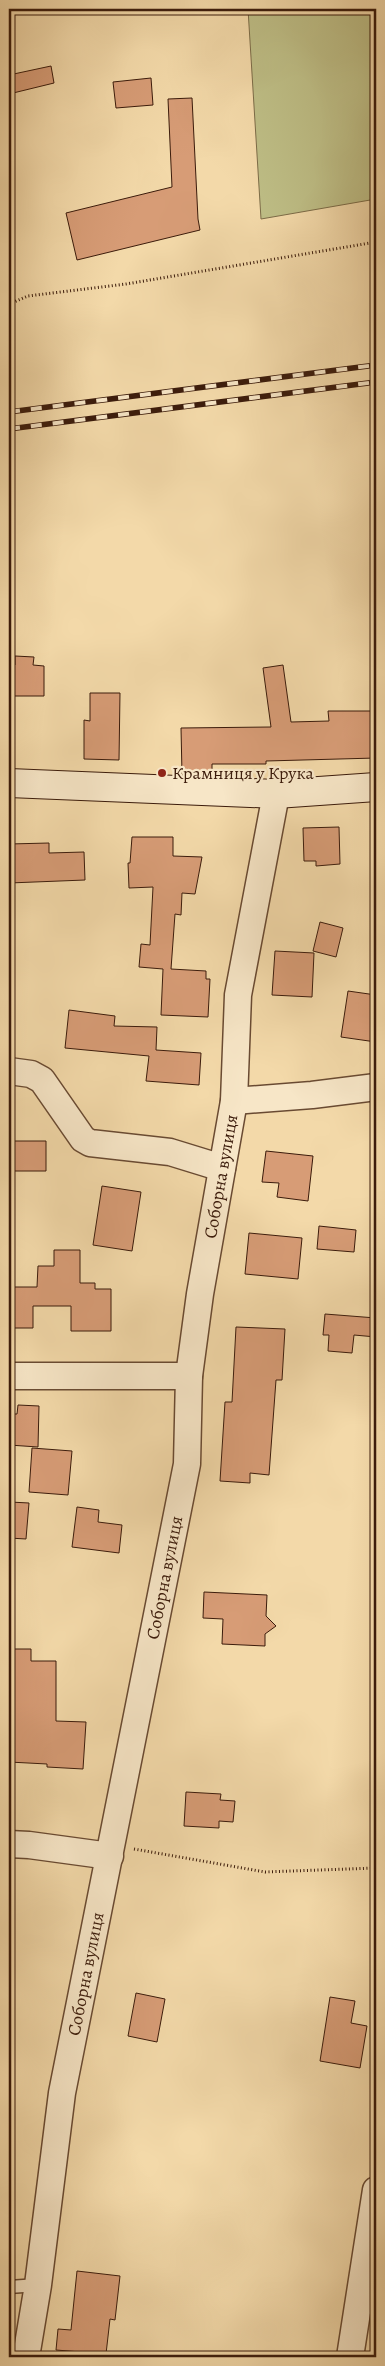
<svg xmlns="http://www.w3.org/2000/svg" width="385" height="2366" font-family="Alegreya,serif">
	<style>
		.green { fill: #bebe86; stroke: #7c6c48 }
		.building { fill: #d79c76; stroke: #3b1b0b }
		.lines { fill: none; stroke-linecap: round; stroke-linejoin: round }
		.lane-casing { stroke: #694a32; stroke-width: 15 }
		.street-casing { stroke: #694a32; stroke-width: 29 }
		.secondary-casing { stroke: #3b1b0b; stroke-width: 30 }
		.path { stroke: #3b1b0b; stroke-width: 3; stroke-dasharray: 1 2.5; stroke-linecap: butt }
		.lane { stroke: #f7e6c7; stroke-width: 12 }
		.street { stroke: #f7e6c7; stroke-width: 26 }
		.secondary { stroke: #f7e6c7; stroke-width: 28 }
		.rail-casing { stroke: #3b1b0b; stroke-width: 5.5 }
		.rail { stroke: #f7e6c7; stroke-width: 4; stroke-dasharray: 11; stroke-linecap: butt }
		.poi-dot { fill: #8f2418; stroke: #f7e6c7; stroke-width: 2 }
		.labels { text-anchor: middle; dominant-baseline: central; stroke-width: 4.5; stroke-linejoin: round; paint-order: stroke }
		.poi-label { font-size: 18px; fill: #3b1b0b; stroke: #f7e6c7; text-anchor: start }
		.street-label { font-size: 18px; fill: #3b1b0b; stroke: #f7e6c7 }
	</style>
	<rect width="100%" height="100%" fill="#f3d9a9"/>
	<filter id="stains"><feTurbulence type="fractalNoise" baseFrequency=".004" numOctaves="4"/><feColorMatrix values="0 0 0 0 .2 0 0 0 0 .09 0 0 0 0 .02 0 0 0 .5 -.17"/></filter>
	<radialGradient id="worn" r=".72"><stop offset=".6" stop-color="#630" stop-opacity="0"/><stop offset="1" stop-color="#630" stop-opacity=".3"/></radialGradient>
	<path class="green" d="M248,9H376V199L261,219Z"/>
	<path class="building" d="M51,66L54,83L9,94V75Z
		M151,78L153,105L116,108L113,82Z
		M192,98L198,219L200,230L77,260L66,213L172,187L168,99Z
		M15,656L34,657L33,665L44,666V696H9V665H15Z
		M283,665L291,722L329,721L328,711H376V758L266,761V764H212V776L182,774L181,728L271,727L263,668Z
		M90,693H120L119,760L84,759V720L90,721Z
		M339,827L340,864L316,866V861H304L303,828Z
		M132,837H173V856L202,857L195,894L182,893L181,915L175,914L171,969L206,971V979H210L208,1017L161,1015L163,969L139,967L141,944L150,945L153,887L129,888L128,863H130Z
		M49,843V853L84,852L85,880L9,883V844Z
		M320,922L343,928L336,957L313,951Z
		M275,951L314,953L312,997L272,995Z
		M348,991L376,995V1042L341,1037Z
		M69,1010L115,1016L114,1026L157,1027L156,1050L201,1053L199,1085L146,1081L149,1056L65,1048Z
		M9,1141H46V1171H9Z
		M266,1151L313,1156L308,1201L277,1197L279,1183L262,1182Z
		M102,1186L141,1192L132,1251L93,1245Z
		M319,1226L356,1230L354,1252L317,1249Z
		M249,1233L302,1238L298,1279L245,1274Z
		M54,1250H80V1283H95V1289H111V1331H71V1306H33V1328H9V1287H37L38,1266H54Z
		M325,1314L376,1318V1337L354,1335L352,1353L328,1351L329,1335H323Z
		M236,1327L285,1329L282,1380H276L269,1475L250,1473V1483L220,1481L225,1402H232Z
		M18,1405L39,1406L38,1447L9,1445V1414H17Z
		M32,1448L72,1451L68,1495L29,1492Z
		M10,1502L29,1503L26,1539L9,1538Z
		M77,1507L99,1510L98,1522L122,1525L119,1553L72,1547Z
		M204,1592L267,1595L266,1616L276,1626L265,1634V1646L222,1644L223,1619L203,1618Z
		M9,1649H31V1661H56V1721L86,1722L83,1769L47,1767V1764L9,1762Z
		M186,1792L221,1794L220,1800L235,1801L233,1822L219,1821V1828L184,1826Z
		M136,1993L165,1999L157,2042L128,2036Z
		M330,1997L355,2001L351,2023L367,2026L360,2068L320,2061Z
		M77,2271L120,2276L115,2320L110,2319L106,2354L56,2350L58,2329L71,2330Z"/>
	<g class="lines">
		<g class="lane-casing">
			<path id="lane" d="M9,2287L38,2285"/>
		</g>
		<g class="street-casing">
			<g id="street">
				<path d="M9,1071L31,1074L42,1080L83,1139L90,1143L170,1152L222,1168"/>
				<path d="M234,1101L312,1095L376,1087"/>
				<path d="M9,1376H189"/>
				<path d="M9,1844L29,1845L110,1856"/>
				<path id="s1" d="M26,2357L38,2285L62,2093L187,1464L189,1376L200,1294L234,1101L238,995L276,794"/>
				<path d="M350,2357L376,2190"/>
			</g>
		</g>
		<g class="secondary-casing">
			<path id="secondary" d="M9,783L276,794L376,787"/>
		</g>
		<path class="path" d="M9,304L28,296L126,284L376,242
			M134,1849L265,1872L376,1868"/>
		<use href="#lane" class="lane"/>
		<use href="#street" class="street"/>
		<use href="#secondary" class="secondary"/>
		<g class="rail-casing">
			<path id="rail" d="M9,412L376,365
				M9,429L376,382"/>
		</g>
		<use href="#rail" class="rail"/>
	</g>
	<circle class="poi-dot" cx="162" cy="773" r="5"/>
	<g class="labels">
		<g class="poi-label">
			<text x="172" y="773">Крамниця у Крука</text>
		</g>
		<g class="street-label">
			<text stroke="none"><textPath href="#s1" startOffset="1198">Соборна вулиця</textPath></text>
			<text stroke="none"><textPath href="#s1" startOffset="792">Соборна вулиця</textPath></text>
			<text stroke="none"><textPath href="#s1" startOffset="388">Соборна вулиця</textPath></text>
		</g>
	</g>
	<rect width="385" height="2366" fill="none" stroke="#f3d9a9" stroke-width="30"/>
	<rect x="10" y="10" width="365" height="2346" fill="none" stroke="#3b1b0b" stroke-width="2.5"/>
	<rect x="15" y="15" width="355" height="2336" fill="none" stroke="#3b1b0b"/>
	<rect width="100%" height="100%" filter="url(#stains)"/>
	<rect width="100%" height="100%" fill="url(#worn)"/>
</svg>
